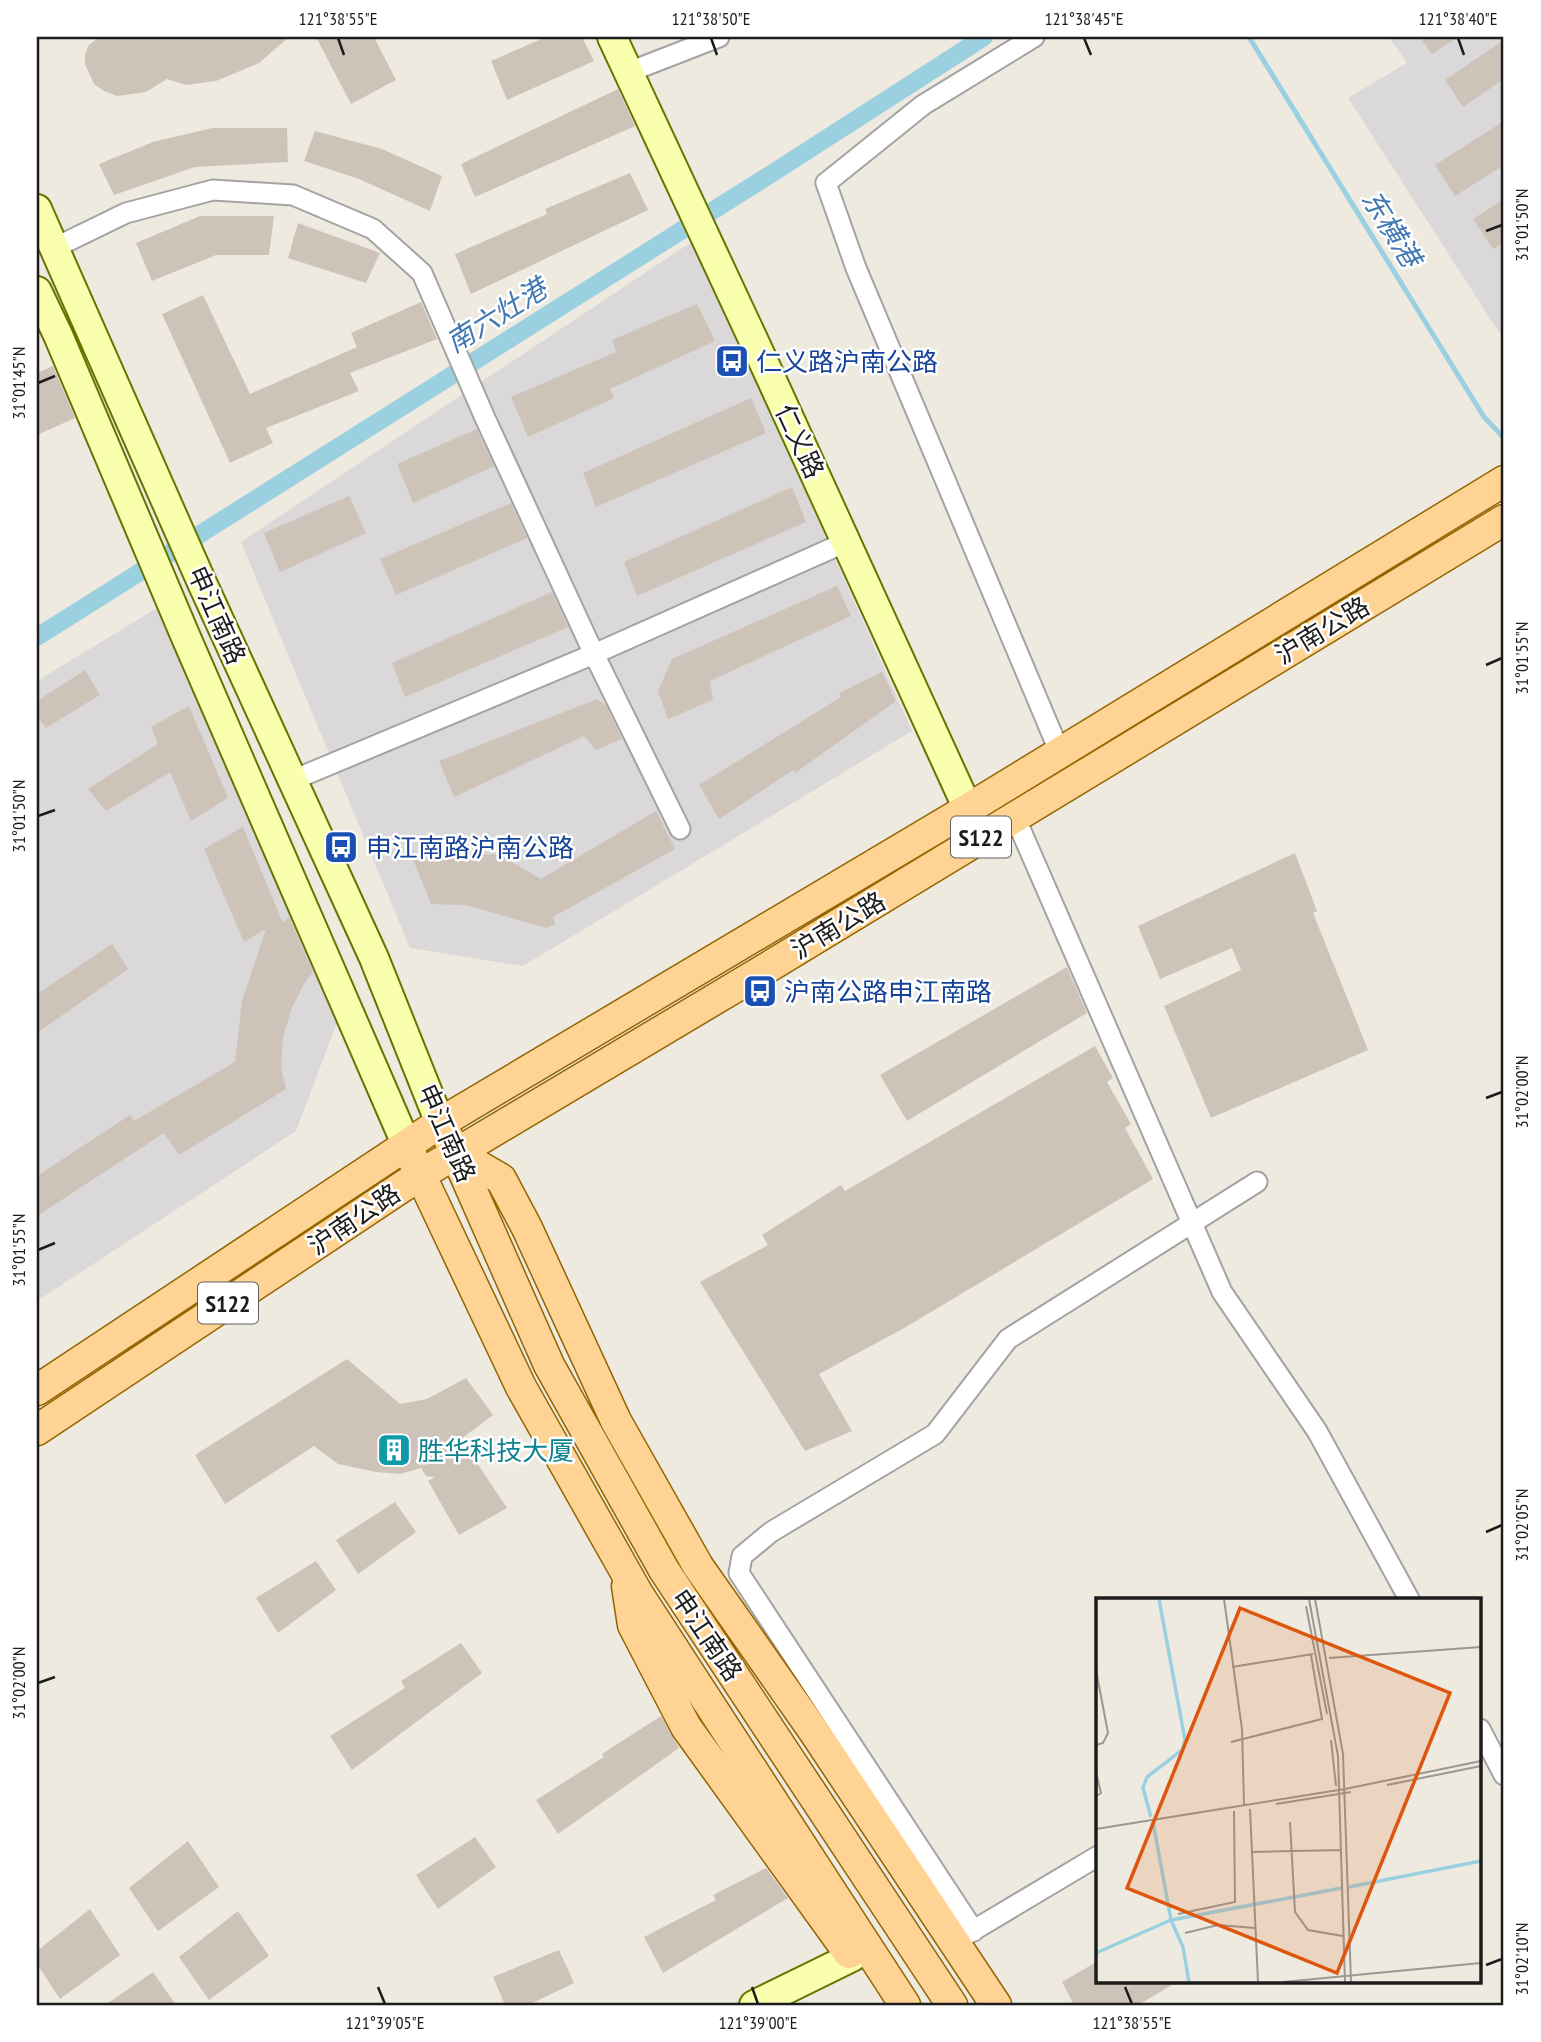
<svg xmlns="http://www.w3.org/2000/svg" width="1541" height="2042" font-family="'PT Sans Narrow','Noto Sans SC',sans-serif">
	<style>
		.residential { fill: #dad8d8 }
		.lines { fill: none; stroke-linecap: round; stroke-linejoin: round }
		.stream { stroke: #9bd0e1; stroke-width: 5 }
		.canal { stroke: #9bd0e1; stroke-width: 18 }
		.building { fill: #cec3b9 }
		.street-casing { stroke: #a3a3a3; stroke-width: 23 }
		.secondary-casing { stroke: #667500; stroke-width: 32 }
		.primary-casing { stroke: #936500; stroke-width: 33 }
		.street { stroke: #fff; stroke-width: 19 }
		.secondary { stroke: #f9ffad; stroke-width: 28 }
		.primary { stroke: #ffd394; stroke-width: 30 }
		.ticks { fill: none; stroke: #1c1c1c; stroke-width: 2.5 }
		.labels { text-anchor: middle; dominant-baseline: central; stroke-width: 5; stroke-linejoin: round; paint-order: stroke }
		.shield { fill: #fff; stroke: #606060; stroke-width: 2 }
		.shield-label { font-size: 24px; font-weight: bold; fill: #1c1c1c }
		.transit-label { font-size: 26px; fill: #164399; stroke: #fff; text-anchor: start }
		.street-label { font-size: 26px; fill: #1c1c1c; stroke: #fff }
		.culture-label { font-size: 26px; fill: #0d838f; stroke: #fff; text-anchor: start }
		.water-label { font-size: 28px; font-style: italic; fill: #4078b3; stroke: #fff }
		.inset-river { fill: none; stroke: #9bd0e1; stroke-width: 3.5 }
		.inset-road { fill: none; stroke: #9a9892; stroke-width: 2 }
		.view { fill: #de560d; fill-opacity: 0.15; stroke: #de560d; stroke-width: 3.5 }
		.inset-edge { fill: none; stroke: #1c1c1c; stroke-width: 3.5 }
		.neatline { fill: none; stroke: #1c1c1c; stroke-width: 2.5 }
		.ticks-label { font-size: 18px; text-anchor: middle; fill: #1c1c1c }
	</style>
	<rect width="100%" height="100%" fill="#eeeae0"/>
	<path class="residential" d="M1389,37H1504V340L1348,98L1407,63Z
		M693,241L912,731L523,966L410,948L241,542Z
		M157,608L342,1009L296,1131L37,1301V681Z"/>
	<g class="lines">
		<path class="stream" d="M1249,37L1484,417L1504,438"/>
		<path class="canal" d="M37,637L771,174L984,37"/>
	</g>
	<path class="building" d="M99,37L147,38L289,37L259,63L216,81L186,85L167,79L146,92L117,96L104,91L94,84L85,64V54L89,45Z
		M316,37H374L396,80L351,104Z
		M546,37H582L594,61L507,100L491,61Z
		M1420,37H1458L1432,54Z
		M1504,40V79L1463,107L1445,80Z
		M618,89L635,126L475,197L461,164Z
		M1504,121V165L1455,196L1435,165Z
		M212,128H287L288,162L195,167L114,195L99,164L153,142Z
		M315,131L382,149L442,176L430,211L359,179L304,161Z
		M630,173L648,210L471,294L455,254L547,214L545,209Z
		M1504,199V242L1493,249L1473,219Z
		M200,216H274L269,255H216L152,281L136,243Z
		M298,223L380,253L366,283L288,258Z
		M203,295L250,394L357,347L351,333L421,302L437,339L350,373L359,391L266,428L273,443L230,463L162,314Z
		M697,304L715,341L610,389L614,398L528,437L511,397L616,352L612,340Z
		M53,366L75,418L37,435V373Z
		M751,398L766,433L596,507L583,473Z
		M477,429L494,466L413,503L397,464Z
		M792,487L806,522L637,596L624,562Z
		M349,496L366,533L280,572L264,533Z
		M511,503L527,538L396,595L380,559Z
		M837,586L851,616L710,681L713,700L668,719L658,691L672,659Z
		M552,592L568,627L405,697L392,663Z
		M85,670L100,695L46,728L37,716V701Z
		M882,672L896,701L795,773L793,770L719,819L699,785L841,697L839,693Z
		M597,699L606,705L622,739L596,750L584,736L454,797L439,761Z
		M189,706L228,798L191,821L170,772L106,811L88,789L158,744L151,727Z
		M656,811L675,849L553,917L555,924L547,928L466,905L431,904L412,857L498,854L541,879Z
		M243,827L283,923L289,917L313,972L304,984L291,1010L283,1038L281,1067L286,1089L179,1155L164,1133L37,1216V1176L130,1115L134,1121L235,1062L242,1001L266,929L244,942L204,849Z
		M1295,853L1317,911L1313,913L1368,1050L1211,1118L1164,1006L1241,970L1232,948L1160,979L1138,926Z
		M112,944L128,969L37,1033V994Z
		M1067,967L1087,1013L907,1121L880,1075Z
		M1095,1046L1113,1078L1107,1082L1131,1124L1125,1128L1153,1179L906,1327L819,1374L852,1431L805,1451L700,1282L768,1245L762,1235L841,1185L845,1191Z
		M347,1359L400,1404L427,1399L466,1378L493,1415L461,1439L507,1508L459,1535L428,1481L435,1477L426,1476L421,1468L400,1474L376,1472L338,1464L314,1446L225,1504L195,1455Z
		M395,1502L416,1532L358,1574L336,1540Z
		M316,1561L336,1590L278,1633L256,1598Z
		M461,1643L482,1673L352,1770L330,1736L405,1688L401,1681Z
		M661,1716L679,1748L558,1834L536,1800L604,1757L602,1754Z
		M475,1837L496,1867L438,1909L416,1875Z
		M188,1841L219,1887L158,1931L129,1888Z
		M766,1868L788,1898L663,1973L644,1937L716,1900L713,1895Z
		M90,1909L120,1955L60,1999L37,1964V1951Z
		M238,1911L269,1956L209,2000L179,1957Z
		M559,1950L574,1983L528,2005H505L493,1977Z
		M1098,1961V1981H1179L1138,2005H1074L1062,1982Z
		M153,1972L176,2005H105Z"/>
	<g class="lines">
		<g class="street-casing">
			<path id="street" d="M1034,37L923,105L826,183L856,268L1060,753
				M629,72L719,37
				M54,248L126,213L213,190L293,195L373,229L422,273L485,418L594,654L680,829
				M293,780L594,654L846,542
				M1015,817L1222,1292L1317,1431L1409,1599
				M1480,1729L1504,1775
				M974,1931L739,1573L742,1556L771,1532L935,1434L1008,1339L1257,1182
				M964,1936L1098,1856"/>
		</g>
		<g class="secondary-casing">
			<path id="secondary" d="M612,37L759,352L968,809
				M37,209L203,585L374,958L440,1123
				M37,291L58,335L185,635L407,1146
				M754,2005L852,1957"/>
		</g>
		<g class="primary-casing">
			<path id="primary" d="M449,1139L549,1365L664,1570L952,2005
				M458,1154L501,1179L527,1228L616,1421L698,1566L815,1733L996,2005
				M412,1157L521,1387L638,1594L905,2005
				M37,1390L440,1123L968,809L1504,481
				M37,1430L420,1175L752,977L1504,520
				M627,1586L633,1625L686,1727L849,1953"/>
		</g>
		<use href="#street" class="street"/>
		<use href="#secondary" class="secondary"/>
		<use href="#primary" class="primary"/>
	</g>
	<path class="ticks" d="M338,38L344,55M711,38L717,55M1084,38L1091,55M1458,38L1464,55M1486,231L1502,225M38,383L55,376M1486,665L1502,658M38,816L55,810M1486,1098L1502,1092M38,1250L55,1243M1486,1532L1502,1525M38,1683L55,1677M1486,1965L1502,1959M378,1987L385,2004M752,1987L758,2004M1125,1987L1132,2004"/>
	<defs>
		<g id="bus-square" transform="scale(1.75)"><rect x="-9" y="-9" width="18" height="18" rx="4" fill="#1a4fb4" stroke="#fff"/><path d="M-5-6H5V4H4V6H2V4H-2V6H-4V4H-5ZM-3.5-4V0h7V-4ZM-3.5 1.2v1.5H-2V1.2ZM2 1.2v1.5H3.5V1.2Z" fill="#fff"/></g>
		<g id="building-square" transform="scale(1.75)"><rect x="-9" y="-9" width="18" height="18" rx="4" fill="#0f9aa8" stroke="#fff"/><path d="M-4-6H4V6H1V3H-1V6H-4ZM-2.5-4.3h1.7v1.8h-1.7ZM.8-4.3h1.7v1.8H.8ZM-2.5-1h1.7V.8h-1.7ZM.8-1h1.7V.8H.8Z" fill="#fff"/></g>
	</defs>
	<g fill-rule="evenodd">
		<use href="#bus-square" x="732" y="361"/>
		<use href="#bus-square" x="341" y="847"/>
		<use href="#bus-square" x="760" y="991"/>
		<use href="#building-square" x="394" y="1450"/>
	</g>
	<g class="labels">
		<g class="shield">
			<rect x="951" y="816.5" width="60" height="41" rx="5"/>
			<rect x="198" y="1282.5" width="60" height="41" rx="5"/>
		</g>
		<g class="shield-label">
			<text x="981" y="837">S122</text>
			<text x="228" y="1303">S122</text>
		</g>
		<g class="transit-label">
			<text x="756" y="361">仁义路沪南公路</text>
			<text x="366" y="847">申江南路沪南公路</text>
			<text x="784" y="991">沪南公路申江南路</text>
		</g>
		<g class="street-label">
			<text transform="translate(800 441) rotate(65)">仁义路</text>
			<text transform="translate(217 615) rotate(66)">申江南路</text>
			<text transform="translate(1322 630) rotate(-31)">沪南公路</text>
			<text transform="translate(838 925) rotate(-31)">沪南公路</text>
			<text transform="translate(447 1133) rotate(66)">申江南路</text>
			<text transform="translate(354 1219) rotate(-34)">沪南公路</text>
			<text transform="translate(707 1635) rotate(56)">申江南路</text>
		</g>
		<g class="culture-label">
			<text x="418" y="1450">胜华科技大厦</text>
		</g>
		<g class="water-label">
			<text transform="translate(1392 228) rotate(58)">东横港</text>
			<text transform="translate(496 315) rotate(-32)">南六灶港</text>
		</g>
	</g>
	<g transform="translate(1096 1598)">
		<rect width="385" height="385" fill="#eeeae0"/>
		<path class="inset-river" d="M55,219L47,190L51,179L86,152L89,142L63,1M57,224L75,322L87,349L93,384M253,289L385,263M75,322L246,290M0,355L75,322"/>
		<path class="inset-road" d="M128,1L146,131L148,207M213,1L242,158L249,384M219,1L247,156L255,384M210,8L231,116M233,60L385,49M136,69L217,56M0,72L12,135L7,145L0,147M235,142L240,188M135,144L226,121L215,57M0,174L5,195L0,198M291,187L385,168M180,206L255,194M154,211L162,384M194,224L199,314L212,332L247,338M0,231L249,191L385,163M156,254L245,252M82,316L139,304L138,213M89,335L122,327L159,330M187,384L385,365"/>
		<path class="view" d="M144,10L354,95L241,375L31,290Z"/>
		<rect width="385" height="385" class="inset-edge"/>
	</g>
	<rect width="1541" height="2042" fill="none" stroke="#ffffff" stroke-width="77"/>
	<rect x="38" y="38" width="1464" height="1966" class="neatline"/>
	<g class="ticks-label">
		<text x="338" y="25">121°38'55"E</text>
		<text x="711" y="25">121°38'50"E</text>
		<text x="1084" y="25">121°38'45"E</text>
		<text x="1458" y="25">121°38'40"E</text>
		<text transform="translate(1522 225) rotate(-90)" y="6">31°01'50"N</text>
		<text transform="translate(19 383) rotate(-90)" y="6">31°01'45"N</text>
		<text transform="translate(1522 658) rotate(-90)" y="6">31°01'55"N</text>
		<text transform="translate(19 816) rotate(-90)" y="6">31°01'50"N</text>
		<text transform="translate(1522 1092) rotate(-90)" y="6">31°02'00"N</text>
		<text transform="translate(19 1250) rotate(-90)" y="6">31°01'55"N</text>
		<text transform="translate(1522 1525) rotate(-90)" y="6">31°02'05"N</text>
		<text transform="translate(19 1683) rotate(-90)" y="6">31°02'00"N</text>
		<text transform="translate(1522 1959) rotate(-90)" y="6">31°02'10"N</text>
		<text x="385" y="2029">121°39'05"E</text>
		<text x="758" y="2029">121°39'00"E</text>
		<text x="1132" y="2029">121°38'55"E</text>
	</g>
</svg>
